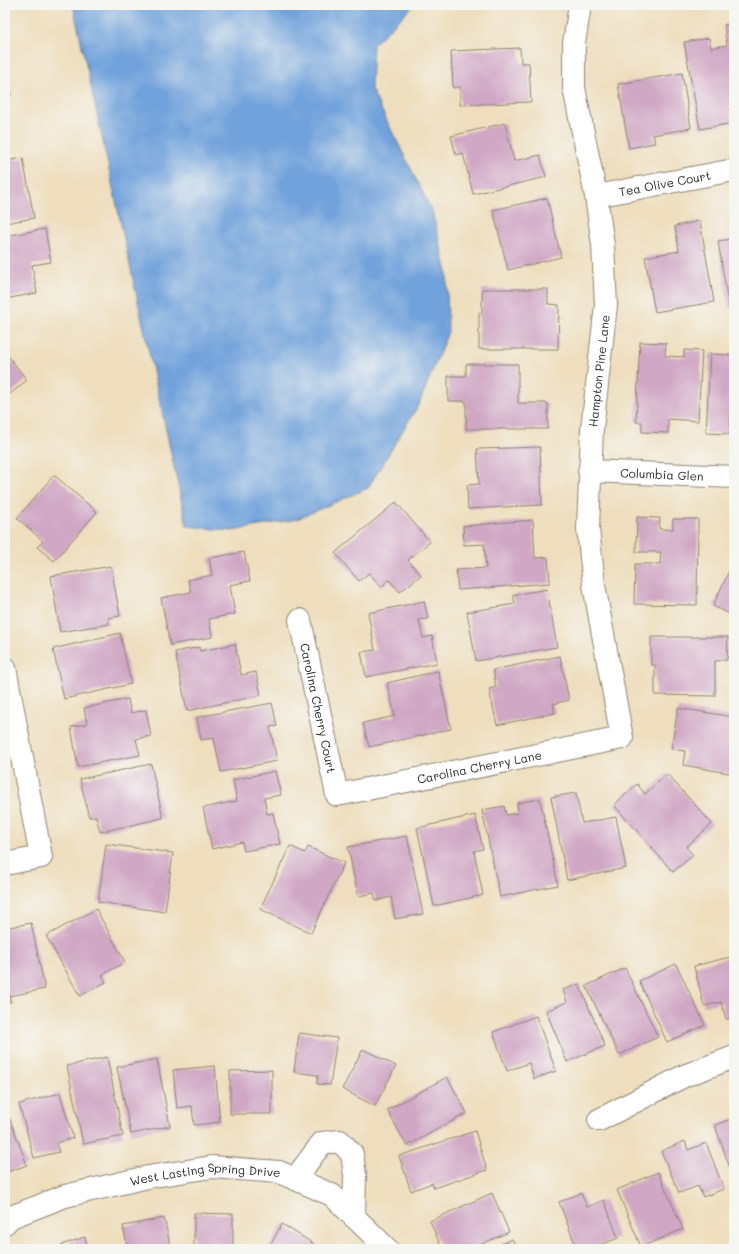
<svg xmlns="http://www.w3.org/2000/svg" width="739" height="1254" font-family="Mali,sans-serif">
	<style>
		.water { fill: #71a2db; stroke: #4e6683 }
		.building { fill: #d0a7c5 }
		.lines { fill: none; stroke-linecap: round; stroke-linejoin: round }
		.minor-casing { stroke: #8c8474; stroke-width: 24 }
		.minor { stroke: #fff; stroke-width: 22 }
		.labels { text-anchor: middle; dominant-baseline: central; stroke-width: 3; stroke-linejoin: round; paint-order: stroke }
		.street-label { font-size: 12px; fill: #2b2b2b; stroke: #f6f6f2 }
	</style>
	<rect width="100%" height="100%" fill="#f6f6f2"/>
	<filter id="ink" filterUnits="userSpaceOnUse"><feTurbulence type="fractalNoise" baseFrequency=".025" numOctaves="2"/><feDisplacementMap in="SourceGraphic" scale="8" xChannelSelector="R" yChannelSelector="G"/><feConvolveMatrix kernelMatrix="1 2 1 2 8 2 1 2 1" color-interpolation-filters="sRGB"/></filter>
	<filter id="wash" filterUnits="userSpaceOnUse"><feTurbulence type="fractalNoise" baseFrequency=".012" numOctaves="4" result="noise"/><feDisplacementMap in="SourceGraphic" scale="16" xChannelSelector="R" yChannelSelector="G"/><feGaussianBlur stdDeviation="0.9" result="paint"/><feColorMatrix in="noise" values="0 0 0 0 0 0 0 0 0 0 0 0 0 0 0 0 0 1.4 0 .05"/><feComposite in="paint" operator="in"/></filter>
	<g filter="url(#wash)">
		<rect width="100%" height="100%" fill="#eedebd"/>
		<path class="water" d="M73,5H414L373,45L371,89L432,211L447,272L448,332L419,404L368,488L297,519L232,531L187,526Z"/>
		<g id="blocks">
			<path class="building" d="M734,23V108L730,109L733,123L700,129L684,42L709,38L711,48L727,45L724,25Z
				M520,48L521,63H529L531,102L460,105V87L453,88L451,51Z
				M682,73L691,128L653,135L655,143L629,148L618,84Z
				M8,79L11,95L5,96V80Z
				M505,123L514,161L540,155L546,177L473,194L463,153L456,155L451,136Z
				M23,158L34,218L5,223V161Z
				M547,198L561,257L508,270L493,210Z
				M700,221L714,302L655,312L645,257L679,251L675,226Z
				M45,229L51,262L32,265L37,293L5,299V236Z
				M734,229V307L729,308L718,241L731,239L730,230Z
				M482,289H548V304L559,305L558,349H479V312L482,313Z
				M640,342L666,343L665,356L684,357V350L702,351L698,421L668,419V433L642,432V422H636Z
				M5,352L27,380L5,398Z
				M710,354L734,355V410H731L730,434L706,433Z
				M466,364H518V403H548V429H466V401H448V376H466Z
				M540,447L542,505L468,509L467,485L479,484L477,449Z
				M54,475L97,512L54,561L37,547L43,541L17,518Z
				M396,502L430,542L408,560L421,575L400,592L389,580L381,587L369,573L359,581L335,553Z
				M637,517L660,518L659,529H673V519H698L697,605L634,604L635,564H660L661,552H636Z
				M533,520L535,558L548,557L550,583L458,590L456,570L486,568L484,544L464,545L463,526Z
				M244,552L250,581L230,585L235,614L209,619L212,637L170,645L161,598L191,592L188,580L212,575L209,558Z
				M734,560V616L713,606Z
				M111,566L120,616L108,618L109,624L60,632L51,576Z
				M547,589L557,647L476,661L467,612L515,604L513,595Z
				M424,601L428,619L419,620L423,638L432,636L437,663L366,677L361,652L375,650L368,613Z
				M120,633L131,684L64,699L53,649Z
				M651,637H728L727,660L715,661V696L655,695V665H651Z
				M235,644L241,675L256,672L261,695L187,711L175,652L199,647L200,651Z
				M560,656L569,700L553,704L555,713L497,725L489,689L496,687L493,670Z
				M438,671L451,729L369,747L363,723L395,716L387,683Z
				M128,699L131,713L146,710L151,736L136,739L140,755L78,767L71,727L87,724L84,708Z
				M272,703L277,726L270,727L277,761L221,772L214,738L201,740L197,717Z
				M678,708L734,717V774L683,765L685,751L671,749Z
				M151,764L163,818L100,832L96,816L89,817L80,779Z
				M275,771L281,795L264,798L267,814L273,813L280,844L244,851L242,842L212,849L203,808L237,801L233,780Z
				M667,774L712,824L686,847L693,855L673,872L614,805L637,784L645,794Z
				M576,793L582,823L616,817L626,868L567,880L551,797Z
				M540,799L558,885L500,897L482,810L504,806L506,815L518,813L517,803Z
				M475,815L483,849L474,851L483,895L434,906L417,828Z
				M407,836L423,914L395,919L391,897L376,901L374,893L358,896L348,847Z
				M106,844L173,853L165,912L98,902Z
				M290,846L305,853L308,847L344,863L311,933L260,909Z
				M96,909L125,962L102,975L106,982L80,996L46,936Z
				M31,923L45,989L9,996L11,1002L5,1003V928Z
				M734,956V1017L726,1019L721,1002L704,1006L694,966Z
				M676,964L705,1025L667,1042L639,981Z
				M625,968L658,1037L619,1055L586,986Z
				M579,984L605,1046L567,1062L546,1011L567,1002L563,990Z
				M536,1016L556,1071L534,1079L529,1063L507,1071L493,1032Z
				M299,1033L337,1038L330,1085L317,1084L318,1075L294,1072Z
				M363,1049L396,1066L375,1106L342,1089Z
				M107,1057L123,1136L83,1144L67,1066Z
				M157,1059L170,1126L131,1134L117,1067Z
				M215,1066L220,1122L194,1125L192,1106L177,1108L173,1070Z
				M272,1070V1114H230V1071Z
				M447,1077L467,1113L407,1146L387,1110Z
				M60,1093L73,1138L56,1143L59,1152L34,1158L19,1104Z
				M5,1106L27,1165L5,1173Z
				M734,1118V1173L732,1174L715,1125Z
				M475,1131L487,1170L434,1188L432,1183L411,1191L399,1156Z
				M685,1141L688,1150L706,1143L724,1189L703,1197L698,1186L679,1193L661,1151Z
				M658,1172L683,1229L641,1247L617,1190Z
				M492,1193L509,1232L470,1249H442L430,1221Z
				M581,1193L587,1207L604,1200L618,1238L590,1249H577L559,1202Z
				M194,1213L233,1214V1249H194Z
				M164,1218L171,1249H128L123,1226Z
				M282,1224L317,1246L315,1249H268Z
				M85,1237L88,1249H63L61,1245Z
				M512,1239L517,1249H490Z"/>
		</g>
	</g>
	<g filter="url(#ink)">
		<use href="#blocks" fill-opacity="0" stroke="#8c8474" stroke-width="1"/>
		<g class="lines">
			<g class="minor-casing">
				<g id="minor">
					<path id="s1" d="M596,196L734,170"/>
					<path id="s2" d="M589,471L734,477"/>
					<path id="s3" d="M300,620L337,795L622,738L594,585L588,529L592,429L606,305L603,245L596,196L574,88V43L580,5"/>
					<path d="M5,668L41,857L5,864"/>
					<path d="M599,1120L684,1076L734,1057"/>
					<path d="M295,1179L322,1143L340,1141L352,1154L355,1175L354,1217"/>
					<path id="s4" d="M5,1223L11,1217L65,1196L148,1177L212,1167L279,1172L332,1195L387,1249"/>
				</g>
			</g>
			<use href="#minor" class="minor"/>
		</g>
	</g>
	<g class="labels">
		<g class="street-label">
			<text stroke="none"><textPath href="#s1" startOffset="70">Tea Olive Court</textPath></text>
			<text stroke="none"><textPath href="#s3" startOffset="840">Hampton Pine Lane</textPath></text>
			<text stroke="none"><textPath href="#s2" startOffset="73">Columbia Glen</textPath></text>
			<text stroke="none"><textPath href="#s3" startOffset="90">Carolina Cherry Court</textPath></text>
			<text stroke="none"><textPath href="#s3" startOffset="324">Carolina Cherry Lane</textPath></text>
			<text stroke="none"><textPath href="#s4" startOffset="209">West Lasting Spring Drive</textPath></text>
		</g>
	</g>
	<rect width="739" height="1254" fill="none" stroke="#f6f6f2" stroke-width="20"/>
</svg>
